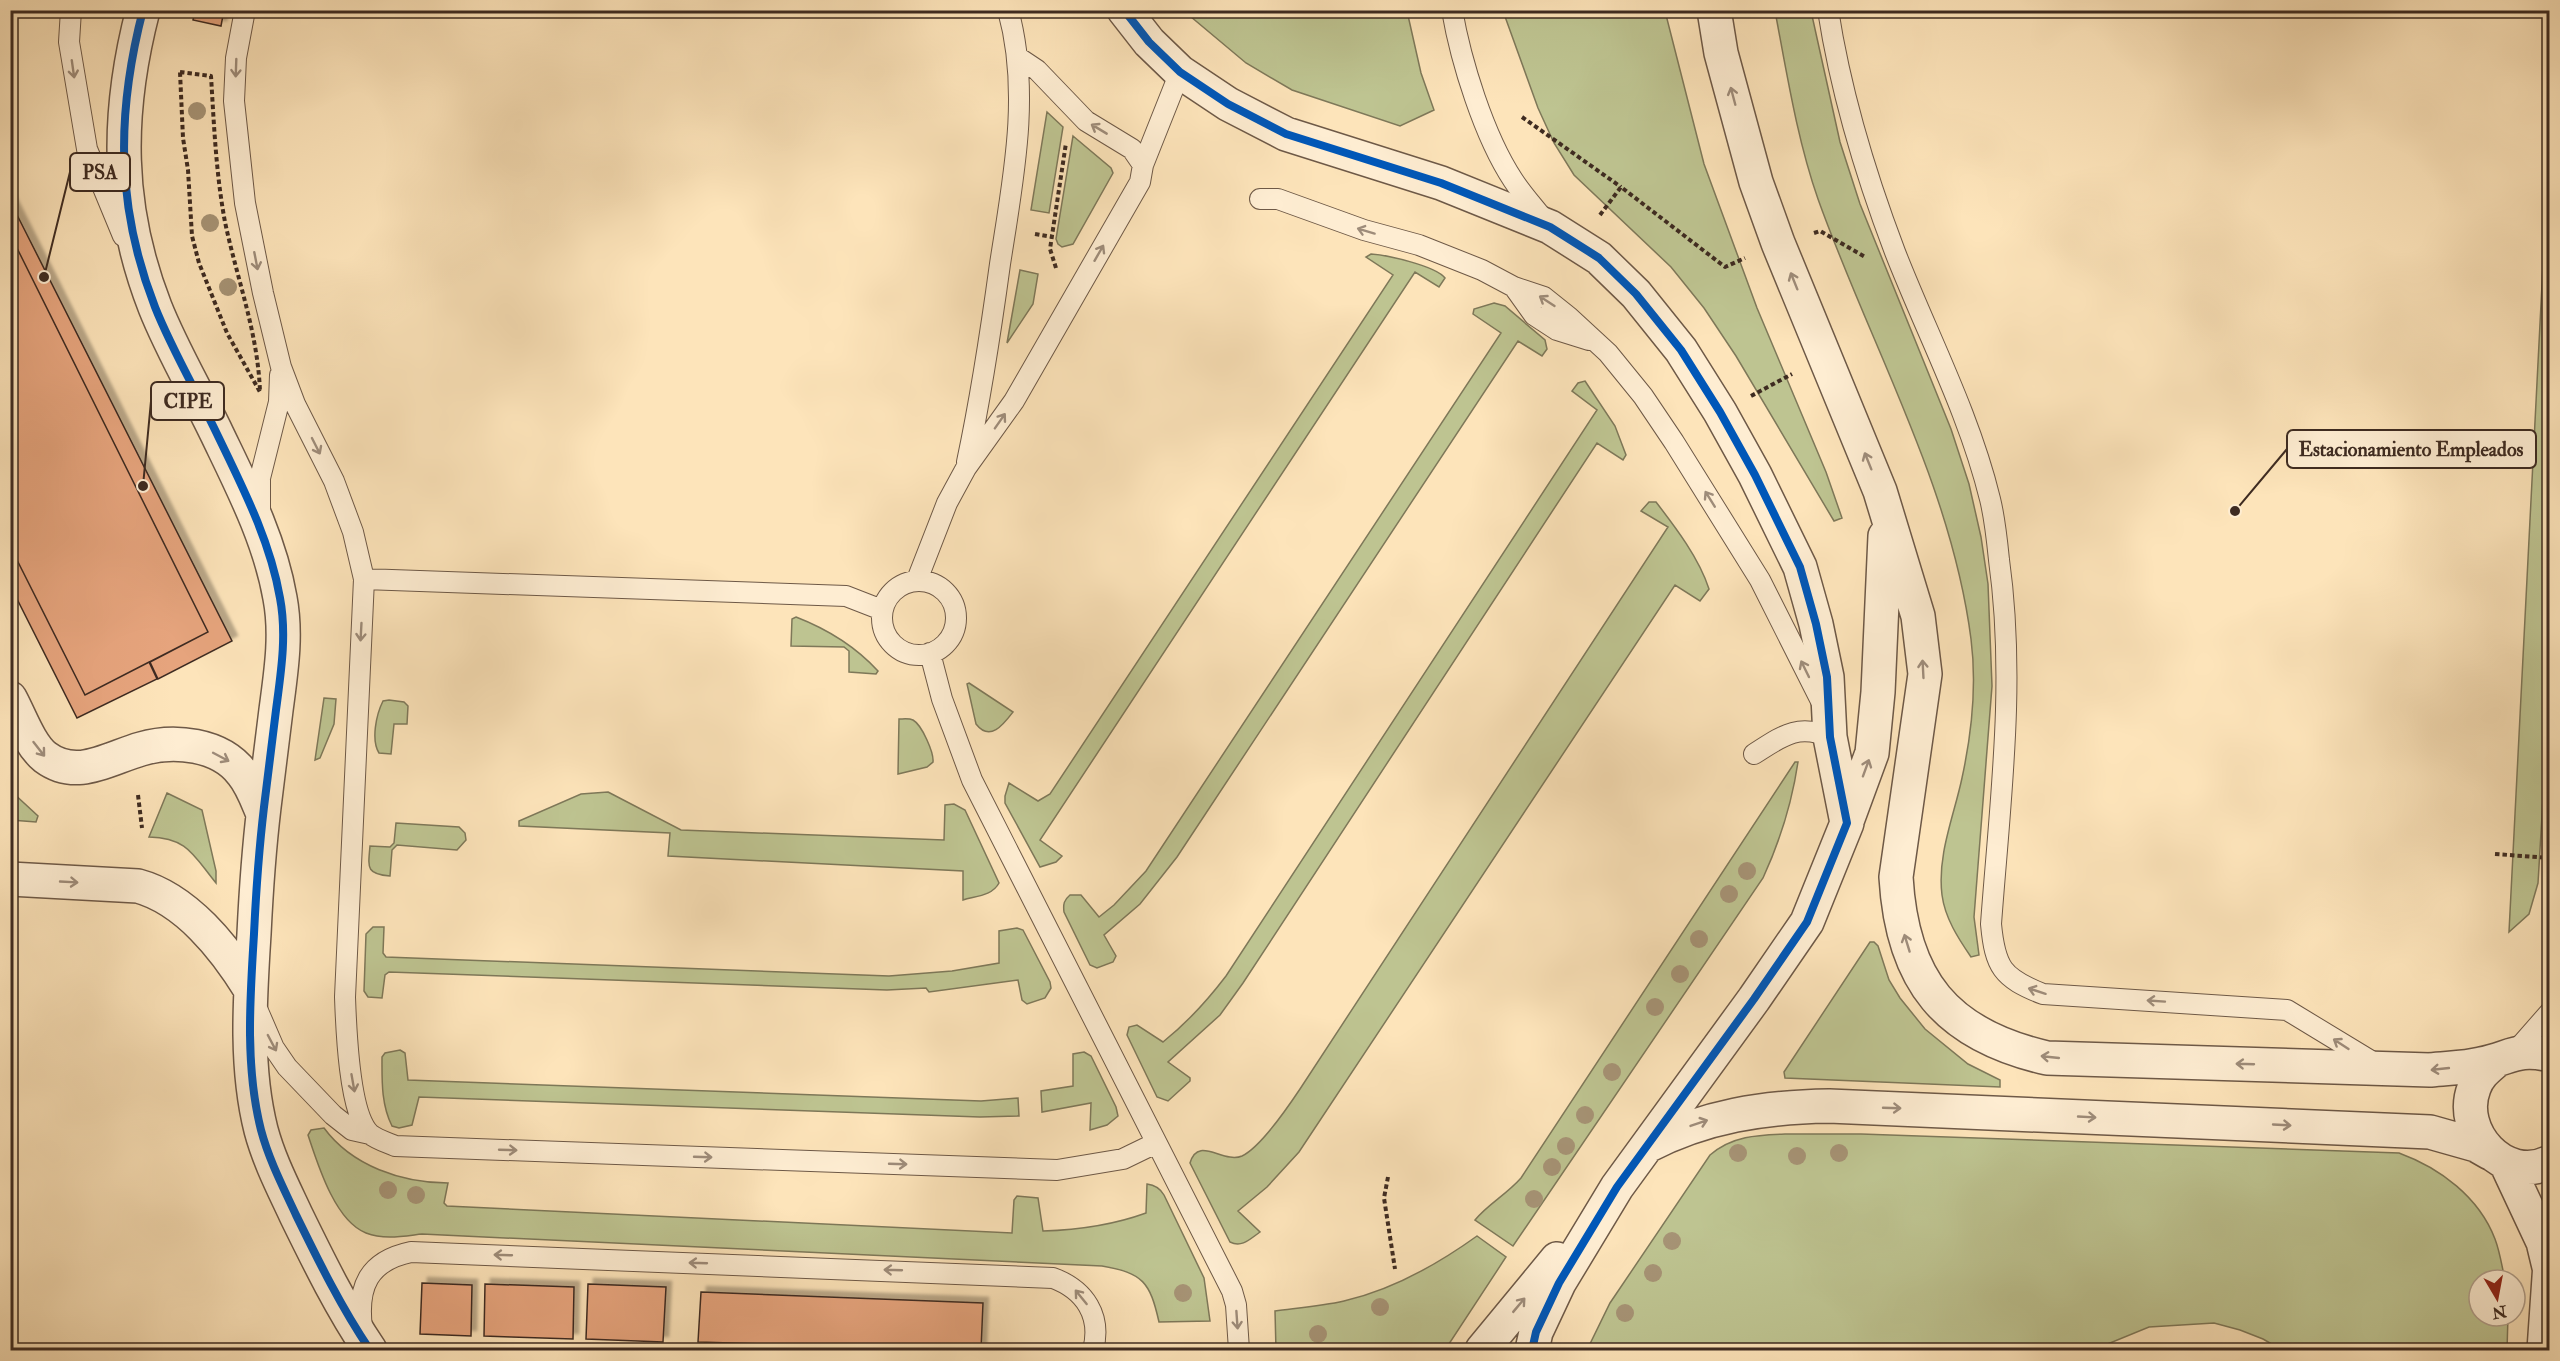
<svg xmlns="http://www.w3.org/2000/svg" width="2560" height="1361" font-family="'IM FELL Double Pica',serif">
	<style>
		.green { fill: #bec491; stroke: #7e7859; stroke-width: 1.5 }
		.building { fill: #e6a47d; stroke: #3e2b21; stroke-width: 1.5; filter: url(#shadow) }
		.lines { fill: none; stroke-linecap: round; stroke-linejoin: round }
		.lane-casing { stroke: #6e5947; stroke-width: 22 }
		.street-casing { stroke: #6e5947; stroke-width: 36 }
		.path { stroke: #3e2b21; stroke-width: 4; stroke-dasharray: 4.5 3; stroke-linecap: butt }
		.lane { stroke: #feedd2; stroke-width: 20 }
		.street { stroke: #feedd2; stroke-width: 33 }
		.cycleway-casing { stroke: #feedd2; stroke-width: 11 }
		.cycleway { stroke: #0057b8; stroke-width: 8 }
		.tree { fill: #a69375 }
		.oneway { stroke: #9e8c7a }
		.leader { fill: none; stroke: #3e2b21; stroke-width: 2 }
		.callout-dot { fill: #3e2b21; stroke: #feedd2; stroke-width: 2 }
		.callout { fill: #feedd2; stroke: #3e2b21; stroke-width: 2 }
		.callout-label { font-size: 20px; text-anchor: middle; font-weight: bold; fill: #3e2b21 }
	</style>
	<defs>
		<filter id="shadow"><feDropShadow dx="5.5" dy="-5.5" stdDeviation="1.5" flood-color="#0004"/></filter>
	</defs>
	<rect width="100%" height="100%" fill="#fde4ba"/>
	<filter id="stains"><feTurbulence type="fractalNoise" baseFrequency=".00333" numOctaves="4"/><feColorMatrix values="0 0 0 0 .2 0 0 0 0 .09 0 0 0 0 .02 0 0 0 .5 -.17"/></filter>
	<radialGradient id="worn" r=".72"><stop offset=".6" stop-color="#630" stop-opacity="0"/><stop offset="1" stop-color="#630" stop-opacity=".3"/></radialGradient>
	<path class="green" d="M1184,11H1407L1421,73L1434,110L1400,126L1292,90L1246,63Z
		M1503,11H1665L1704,164L1757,308L1826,472L1842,518L1834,521L1736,356L1704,308L1671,267L1574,175L1554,143L1538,108Z
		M1775,11H1811L1840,142L1860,204L1951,429L1969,484L1981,537L1988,584L1992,686L1974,917L1979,955L1971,957C1958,938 1945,918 1942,895C1937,855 1954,816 1962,778C1972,732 1977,686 1971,639C1951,484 1870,345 1818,199C1797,139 1787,74 1775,11Z
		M1047,112L1063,127L1049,213L1031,210Z
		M1073,136L1111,168L1113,173L1073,244L1062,247L1058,244L1056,239Z
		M2549,147L2550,681L2538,883L2529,914L2509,932Z
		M1371,254C1387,255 1436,266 1445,278L1439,287L1415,272L1040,840L1062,856L1056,862L1040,867L1005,803V796L1009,783L1038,801L1050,794L1393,275L1366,257Z
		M1020,270L1038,274L1033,304L1007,343Z
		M1494,303L1505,306L1545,340L1547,349L1542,356L1518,341L1177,857L1140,904L1104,935L1116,956L1113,962L1097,968L1090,965L1064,912C1063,904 1064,900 1070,895H1081L1099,917L1114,905L1146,871L1501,333L1473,314L1474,309Z
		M1585,381L1615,426L1626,455L1623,460L1597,443L1243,983L1220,1015L1168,1062L1190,1078V1081L1168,1101L1157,1097L1127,1035L1129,1027L1137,1025L1163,1042C1188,1022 1207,1001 1226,976L1597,410L1572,391L1578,383Z
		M1649,502H1656C1676,528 1699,558 1709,589L1700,601L1675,585L1299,1152L1267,1187L1238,1211L1260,1232C1250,1239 1242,1248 1230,1242L1190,1163C1198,1135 1223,1164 1242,1156C1261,1147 1288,1107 1300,1089L1668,527L1641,511Z
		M796,617C827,629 855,646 878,671L876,674L849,672V651L844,647L791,646L792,619Z
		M969,683L1013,712C1003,725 990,742 976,724L967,684Z
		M324,698L336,699L334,724L320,758L315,760Z
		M389,700L404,702L408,706L407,724H394L391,754L379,753C371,740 376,715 383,701Z
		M899,719C903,719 909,718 913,720C922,725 934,753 933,762L927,767L898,774Z
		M1795,762H1798C1792,803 1780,841 1763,878L1513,1246L1475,1220C1488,1204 1506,1195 1521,1178Z
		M11,791L38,816L36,822L11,820Z
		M608,792L681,830L944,840L945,805L954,804L965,810L999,883C992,896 976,896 963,900V871L668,856L670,833L519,826V821L581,794Z
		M167,793L202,810L216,871V883C193,855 188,838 149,837Z
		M396,823L459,827L465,833L466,840L457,850L397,845L392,850L390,876C366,874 368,868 370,846L390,847L394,843Z
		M373,927H384L383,953L386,957L889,976L952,971L999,963V931L1017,928L1023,930L1050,982L1051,988L1045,998L1027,1004L1022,1000L1018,980L929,992L926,988L887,990L389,972L385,975L382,998L368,997L364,991L366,934Z
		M1870,942H1874L1878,946L1889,980L1900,998L1925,1029L1968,1064L2000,1080V1087L1785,1078L1784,1072Z
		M400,1050L405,1053L408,1080L981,1101L1018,1098L1019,1116L980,1117L419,1097L412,1125L399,1128L392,1126C381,1104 382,1080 382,1057L385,1053Z
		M1084,1052L1091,1056L1116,1107L1118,1116L1107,1125L1090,1130L1091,1103L1042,1112L1041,1091L1073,1086V1054Z
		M324,1128C352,1166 402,1183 448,1183L444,1203L447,1206L1012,1233L1014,1200L1017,1196L1038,1198L1043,1231C1078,1230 1113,1225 1146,1213L1147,1184C1155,1185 1160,1188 1164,1195L1204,1278L1210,1321L1159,1322C1150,1282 1143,1273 1102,1266L422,1234C404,1236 384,1240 366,1233C335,1221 318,1165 308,1135L311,1130Z
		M1785,1134H1861L2399,1153C2440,1168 2479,1197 2495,1239C2500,1252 2502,1267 2505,1280H2479V1316H2508L2507,1350H2282L2263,1339L2240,1330L2214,1323L2149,1327L2093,1350H1587L1610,1303L1710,1155C1732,1136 1757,1135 1785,1134Z
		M1477,1236L1506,1257L1445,1350H1276L1275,1311C1298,1308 1322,1306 1344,1301C1392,1290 1438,1264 1477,1236Z"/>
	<path class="building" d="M195,10H224L221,26L193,20Z
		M10,201L232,641L158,679L150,662L208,632L10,234Z
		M10,234L208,632L85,695L10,546Z
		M10,546L85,695L149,662L157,679L77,718L10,585Z
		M422,1283L472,1285L471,1336L420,1334Z
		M485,1284L574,1287L573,1339L484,1336Z
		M588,1284L666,1287L663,1342L586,1339Z
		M701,1292L983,1303L981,1350L698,1342Z"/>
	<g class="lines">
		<g class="lane-casing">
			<path id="lane" d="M71,10L69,42L87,149L123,236
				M245,10L236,58L234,101L245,203L263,293L281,367L295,404L334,481L353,532L364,579L345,997C346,1026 349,1114 370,1134C376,1139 388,1143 395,1146L1057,1170L1123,1159L1156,1143
				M1452,10C1461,62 1484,136 1513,180C1522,194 1534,207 1544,220
				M1828,10C1841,94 1865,173 1895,252C1927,334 1969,413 1990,499C1995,519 1997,540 1999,560C2016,681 2000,802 1991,924C1995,967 2002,978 2043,994L2287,1010L2376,1064
				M1019,58L1037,70L1086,121L1132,149L1143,165
				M1260,199H1278L1364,230L1419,245L1482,270L1514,287L1544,297L1569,317L1608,353L1643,396L1674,442L1760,580L1823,705
				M1514,287L1534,315L1557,330L1589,340
				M967,462C981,396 991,330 1000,264C1013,180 1031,93 1008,10
				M260,511V478L279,402L280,375
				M364,579L846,596L882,610
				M917,580L947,503L966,468L1014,401L1140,182L1143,165L1180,72
				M882 618a37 37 0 1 1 74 0a37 37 0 1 1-74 0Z
				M930,653L942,699L972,780L1232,1291L1236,1305L1239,1350
				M1754,754C1781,737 1797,723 1830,737
				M258,1011L274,1048L287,1067L333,1115L352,1130L370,1134
				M2514,1053L2550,1012
				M362,1328C357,1287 368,1261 411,1252L1053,1278C1085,1290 1102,1316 1093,1350"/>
		</g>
		<g class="street-casing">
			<path id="street" d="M143,10C116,114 116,207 155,307C172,350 197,392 217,434C242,486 270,540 280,598C287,635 281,672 276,710C272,742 268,775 264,807C259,849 256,892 254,934C250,998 245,1067 261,1130C269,1160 283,1187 296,1215C319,1262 341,1307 370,1350
				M1124,10L1149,42L1180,72L1228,104L1286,134L1441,183L1550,227L1599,258L1636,294L1681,350L1720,412L1755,475L1800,567L1816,624L1827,677L1830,737L1847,823L1807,922L1754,999L1617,1187L1559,1283L1536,1332L1532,1350
				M1714,10L1721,53L1756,182L1778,243L1880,491L1918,616L1925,674L1896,877C1902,981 1946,1035 2047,1058L2430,1070C2447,1068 2465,1068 2481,1064C2511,1058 2517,1047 2550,1055
				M10,698C20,716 29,744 45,757C77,781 109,758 141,749C174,739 220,744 242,773C252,785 257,800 263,814
				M1847,821L1872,753L1878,692L1885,536
				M10,879L138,886C186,899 225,948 250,989
				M2497,1060C2488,1068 2478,1075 2474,1088C2457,1131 2504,1185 2550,1162
				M1647,1146C1705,1116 1764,1107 1829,1106L2430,1132L2476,1145L2490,1153
				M2506,1163L2543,1242L2549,1267
				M1482,1350L1557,1259
				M2544,1350L2550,1263"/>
		</g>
		<path class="path" d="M180,72L211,76C214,125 216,174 225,222C237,279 258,333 260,392L227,333L199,263L192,236L188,170L183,138Z
			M1522,117L1621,187
			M1600,215L1621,187L1725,267L1745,258
			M1814,233L1820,231L1865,257
			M1035,234L1052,237
			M1056,268L1050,249L1066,143
			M1751,396L1792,374
			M138,795L142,828
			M2495,854L2550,858
			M1388,1177L1384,1198L1395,1269"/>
		<use href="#lane" class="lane"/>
		<use href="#street" class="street"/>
		<g class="cycleway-casing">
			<path id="cycleway" d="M143,10C116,114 116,207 155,307C172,350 197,392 217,434C242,486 270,540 280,598C287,635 281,672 276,710C272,742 268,775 264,807C259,849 256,892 254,934C250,998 245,1067 261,1130C269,1160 283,1187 296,1215C319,1262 341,1307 370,1350
				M1124,10L1149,42L1180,72L1228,104L1286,134L1441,183L1550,227L1599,258L1636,294L1681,350L1720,412L1755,475L1800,567L1816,624L1827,677L1830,737L1847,823L1807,922L1754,999L1617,1187L1559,1283L1536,1332L1532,1350"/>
		</g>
		<use href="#cycleway" class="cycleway"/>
	</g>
	<g class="tree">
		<circle cx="197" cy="111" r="9"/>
		<circle cx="210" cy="223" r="9"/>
		<circle cx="228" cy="287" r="9"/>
		<circle cx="1747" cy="871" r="9"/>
		<circle cx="1729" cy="894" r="9"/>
		<circle cx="1699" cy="939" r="9"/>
		<circle cx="1680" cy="974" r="9"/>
		<circle cx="1655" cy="1007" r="9"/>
		<circle cx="1612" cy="1072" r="9"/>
		<circle cx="1585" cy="1115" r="9"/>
		<circle cx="1566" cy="1146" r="9"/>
		<circle cx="1738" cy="1153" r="9"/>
		<circle cx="1839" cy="1153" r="9"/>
		<circle cx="1797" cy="1156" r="9"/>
		<circle cx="1552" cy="1167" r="9"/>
		<circle cx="388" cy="1190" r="9"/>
		<circle cx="416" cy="1195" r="9"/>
		<circle cx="1534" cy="1199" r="9"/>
		<circle cx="1672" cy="1241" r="9"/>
		<circle cx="1653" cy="1273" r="9"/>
		<circle cx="1183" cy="1293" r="9"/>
		<circle cx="1380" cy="1307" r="9"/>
		<circle cx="1625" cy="1313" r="9"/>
		<circle cx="1318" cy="1334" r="9"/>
	</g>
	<defs><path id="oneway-shaft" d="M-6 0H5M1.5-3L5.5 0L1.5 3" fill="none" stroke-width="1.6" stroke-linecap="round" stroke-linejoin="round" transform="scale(1.5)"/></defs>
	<g class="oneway">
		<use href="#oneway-shaft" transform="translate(236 68) rotate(92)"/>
		<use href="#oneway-shaft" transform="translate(73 69) rotate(82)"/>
		<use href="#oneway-shaft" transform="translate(1733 96) rotate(-105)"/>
		<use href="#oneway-shaft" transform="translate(1099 129) rotate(-149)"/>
		<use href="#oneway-shaft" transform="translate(1366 231) rotate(-163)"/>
		<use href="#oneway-shaft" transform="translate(1099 253) rotate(-60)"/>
		<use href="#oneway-shaft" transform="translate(256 261) rotate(79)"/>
		<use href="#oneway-shaft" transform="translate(1794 281) rotate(-112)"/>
		<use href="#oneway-shaft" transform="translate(1547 301) rotate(-147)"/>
		<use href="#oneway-shaft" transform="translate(1000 421) rotate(-55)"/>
		<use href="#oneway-shaft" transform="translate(316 446) rotate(63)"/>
		<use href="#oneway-shaft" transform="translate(1868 461) rotate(-112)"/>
		<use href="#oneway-shaft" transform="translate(1710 499) rotate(-122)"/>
		<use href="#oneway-shaft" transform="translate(361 632) rotate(93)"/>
		<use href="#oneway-shaft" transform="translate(1805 669) rotate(-116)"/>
		<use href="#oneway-shaft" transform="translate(1923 669) rotate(-93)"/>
		<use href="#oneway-shaft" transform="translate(39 749) rotate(52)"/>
		<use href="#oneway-shaft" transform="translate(221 757) rotate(28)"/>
		<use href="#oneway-shaft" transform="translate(1866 768) rotate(-70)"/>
		<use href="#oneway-shaft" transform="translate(69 882) rotate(3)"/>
		<use href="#oneway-shaft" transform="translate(1907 943) rotate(-107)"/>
		<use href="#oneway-shaft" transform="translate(2037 991) rotate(-162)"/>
		<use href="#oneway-shaft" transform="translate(2156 1001) rotate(-176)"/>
		<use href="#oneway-shaft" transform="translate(272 1043) rotate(62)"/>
		<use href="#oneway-shaft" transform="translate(2341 1044) rotate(-147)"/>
		<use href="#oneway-shaft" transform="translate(2050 1057) rotate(-174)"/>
		<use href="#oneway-shaft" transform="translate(2245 1064) rotate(-178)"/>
		<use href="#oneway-shaft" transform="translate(2440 1069) rotate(174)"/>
		<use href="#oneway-shaft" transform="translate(353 1083) rotate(80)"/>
		<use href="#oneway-shaft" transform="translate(1892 1108) rotate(2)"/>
		<use href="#oneway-shaft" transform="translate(2087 1117) rotate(3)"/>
		<use href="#oneway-shaft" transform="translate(1699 1123) rotate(-19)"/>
		<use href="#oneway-shaft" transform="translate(2282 1125) rotate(3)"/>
		<use href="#oneway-shaft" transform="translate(508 1150) rotate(2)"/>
		<use href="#oneway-shaft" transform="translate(703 1157) rotate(2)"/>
		<use href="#oneway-shaft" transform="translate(898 1164) rotate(2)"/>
		<use href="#oneway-shaft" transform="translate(503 1255) rotate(-178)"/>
		<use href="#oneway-shaft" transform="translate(698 1263) rotate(-178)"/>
		<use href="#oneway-shaft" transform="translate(893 1270) rotate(-178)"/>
		<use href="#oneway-shaft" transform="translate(1081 1297) rotate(-129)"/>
		<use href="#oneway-shaft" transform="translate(1519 1305) rotate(-50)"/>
		<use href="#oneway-shaft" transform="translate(1237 1320) rotate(86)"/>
	</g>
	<path class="leader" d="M44 277L70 172M143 486L151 401M2235 511L2287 449"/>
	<g class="callout-dot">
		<circle cx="44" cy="277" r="6"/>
		<circle cx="143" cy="486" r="6"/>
		<circle cx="2235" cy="511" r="6"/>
	</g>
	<g class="callout">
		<rect x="70" y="153" width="60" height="38" rx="6"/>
		<rect x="151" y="382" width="73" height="38" rx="6"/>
		<rect x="2287" y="430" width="249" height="38" rx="6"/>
	</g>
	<g class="callout-label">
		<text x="100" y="179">PSA</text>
		<text x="188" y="408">CIPE</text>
		<text x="2411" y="456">Estacionamiento Empleados</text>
	</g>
	<rect width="2560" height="1361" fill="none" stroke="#fde4ba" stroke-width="36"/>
	<rect x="12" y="12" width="2536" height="1337" fill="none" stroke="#3e2b21" stroke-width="3"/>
	<rect x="18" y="18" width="2524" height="1325" fill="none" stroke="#3e2b21" stroke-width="1.5"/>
	<g transform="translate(2497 1298) rotate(170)"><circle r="28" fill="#feedd2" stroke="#b19f8b" stroke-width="1.5"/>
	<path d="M0-4.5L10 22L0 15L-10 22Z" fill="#8f2418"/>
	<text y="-9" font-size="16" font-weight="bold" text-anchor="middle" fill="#3e2b21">N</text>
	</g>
	<rect width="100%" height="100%" filter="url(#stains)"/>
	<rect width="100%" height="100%" fill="url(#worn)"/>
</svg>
